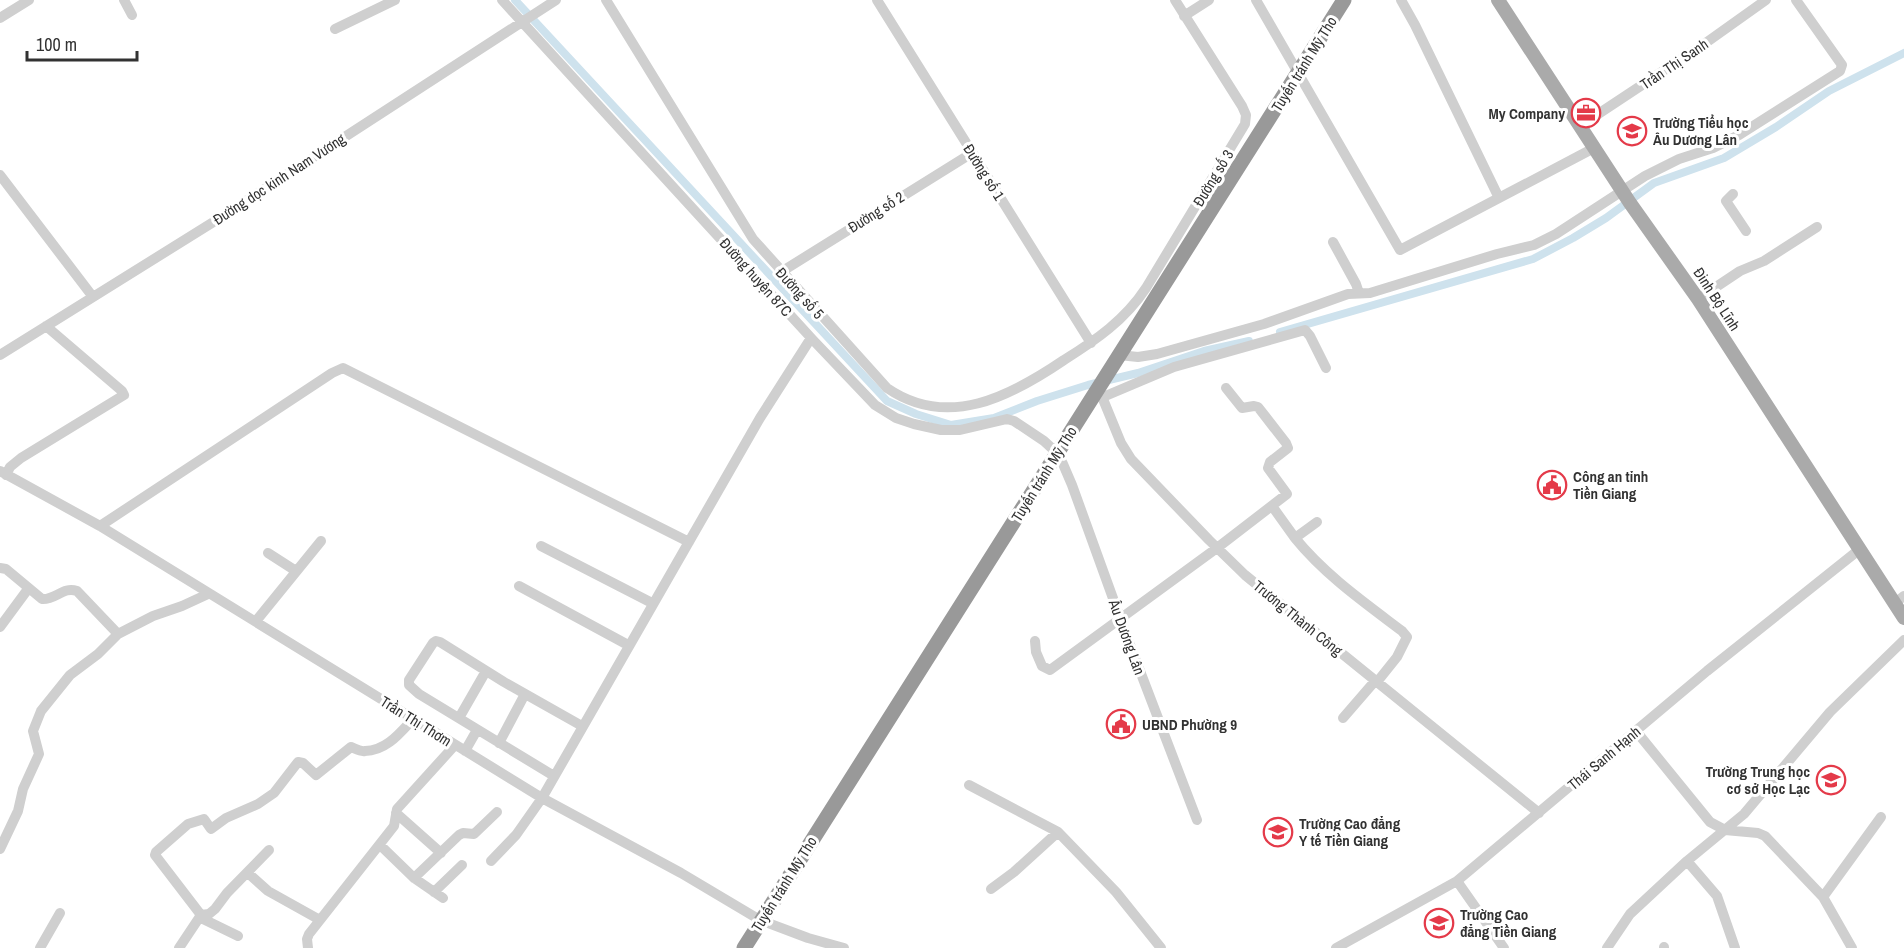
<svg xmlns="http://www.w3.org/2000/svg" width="1904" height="948" font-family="'Archivo Narrow',sans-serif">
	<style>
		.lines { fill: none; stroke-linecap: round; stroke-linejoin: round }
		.canal { stroke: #cee2ed; stroke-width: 8 }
		.minor { stroke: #cfcfcf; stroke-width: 10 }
		.major { stroke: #aaa; stroke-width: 14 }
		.highway { stroke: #999; stroke-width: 15 }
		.labels { text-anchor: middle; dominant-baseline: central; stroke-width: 6; stroke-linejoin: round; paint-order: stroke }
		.street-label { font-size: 15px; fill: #323232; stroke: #fff }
		.poi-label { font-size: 15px; font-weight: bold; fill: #323232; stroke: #fff; text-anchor: start }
	</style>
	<rect width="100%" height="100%" fill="#fff"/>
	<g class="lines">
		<path class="canal" d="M515,0L887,401L916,414L951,425L994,418L1037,401L1088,385L1138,373L1204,351L1249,341
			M1280,332L1533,259L1573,238L1606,218L1654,183L1724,158L1776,127L1829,91L1904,53"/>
		<path class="minor" d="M124,0L132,15
			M502,0L813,340L875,405L896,418L914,424L941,430H960L1007,419L1014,421L1044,441L1057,453L1063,464L1072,485L1127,637L1197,820
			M606,0L753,239L887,388C948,430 1011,396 1064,360C1096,340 1125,320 1146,288L1245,124L1246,115L1242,106L1175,0
			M877,0L1091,343
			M1256,0L1400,250L1594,148
			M1401,0L1415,25L1499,198
			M1184,16L1209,0
			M0,18L29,0
			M335,29L395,0
			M1580,126L1707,42L1766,0
			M0,175L93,297
			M1733,194L1726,201L1746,231
			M1333,242L1356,284L1359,293
			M781,272L972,153
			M1698,299L1740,271L1764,261L1817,227
			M0,355L215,221L556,0
			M1119,355L1138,357L1157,354L1264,324L1348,294L1370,293L1497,254L1534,245L1556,234L1645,176L1679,159L1713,148L1739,135L1840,71L1842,65L1796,0
			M1098,387L1121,443L1131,459L1209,540L1245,575L1277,601L1539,813
			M1103,397L1174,367L1305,330L1310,336L1326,368
			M0,471L100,526L542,798L681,873L760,920L808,938L844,948
			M6,475L10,467L21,458L124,395L122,391L46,326
			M1272,506L1295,538
			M1317,522L1295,538C1325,575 1365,603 1402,631L1407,637L1397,657L1377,682
			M100,526L332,373L343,368L689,542
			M541,546L652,603
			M268,553L296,571
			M0,568L6,569L42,599C56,600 63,586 77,591L118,634
			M519,586L628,645
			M1895,603L1904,596
			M256,621L321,541
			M0,627L28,589
			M1035,641L1036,652L1042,666L1050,670L1217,548L1287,494L1268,468L1270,462L1288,448L1286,443L1258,407L1254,406L1242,408L1226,388
			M459,718L486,671
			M1343,718L1375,681
			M1636,731L1710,822L1725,830L1758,833L1765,836L1823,897L1852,948
			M499,743L525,694
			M465,751L477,730
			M554,776L419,694L409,685V680L433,643L436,641L440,642L504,682L582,726
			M969,785L1058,832L1116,892L1161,948
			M396,813L441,853
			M380,845L414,878L443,898
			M0,849L18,811L23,789L39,754L33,731L41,711L70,675L98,654L118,634L153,616L182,606L208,594
			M491,861L516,835L542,798L760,418L811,338
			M1687,861L1717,896L1735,948
			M248,873L268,891L320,920
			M414,878L459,835L463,833L474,834L497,812
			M1457,881L1504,948
			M991,889L1014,872L1058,832
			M434,892L462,865
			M1823,897L1881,817
			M201,915L209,914L215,909L227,893L269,850
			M201,918L238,936
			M1664,947V948
			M40,948L60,913
			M179,948L201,915L155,855L156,852L188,824L204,819L211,829L226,818L258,804L274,793L298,762L303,763L316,775L351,747C356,749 360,752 365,751C386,751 400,733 413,719
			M308,948L307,939L309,934L394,826L397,809L455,745
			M1336,948L1457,881L1707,671L1860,549
			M1607,948L1630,914L1687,861L1744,814L1830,712L1904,640"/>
		<path class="major" d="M1498,0L1630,203L1698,299L1904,618"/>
		<path class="highway" d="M744,948L1344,0"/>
	</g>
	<defs>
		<g id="office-ring" transform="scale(1.5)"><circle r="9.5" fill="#fff" stroke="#e43a49" stroke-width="1.5"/><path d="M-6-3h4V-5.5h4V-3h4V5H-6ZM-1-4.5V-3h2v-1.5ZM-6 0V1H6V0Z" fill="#e43a49"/></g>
		<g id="school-ring" transform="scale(1.5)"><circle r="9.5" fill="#fff" stroke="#e43a49" stroke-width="1.5"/><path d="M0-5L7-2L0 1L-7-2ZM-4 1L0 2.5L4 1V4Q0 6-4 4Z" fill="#e43a49"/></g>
		<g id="civic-ring" transform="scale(1.5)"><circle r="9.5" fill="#fff" stroke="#e43a49" stroke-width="1.5"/><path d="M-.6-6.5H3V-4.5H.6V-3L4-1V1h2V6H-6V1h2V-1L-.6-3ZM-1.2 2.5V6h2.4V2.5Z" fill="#e43a49"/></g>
		<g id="university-ring" transform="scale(1.5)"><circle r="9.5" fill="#fff" stroke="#e43a49" stroke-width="1.5"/><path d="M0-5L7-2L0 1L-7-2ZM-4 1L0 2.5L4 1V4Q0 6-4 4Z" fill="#e43a49"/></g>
	</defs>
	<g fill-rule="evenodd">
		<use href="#office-ring" x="1586" y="113"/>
		<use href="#school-ring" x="1632" y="131"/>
		<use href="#civic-ring" x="1552" y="485"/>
		<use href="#civic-ring" x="1121" y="724"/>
		<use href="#school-ring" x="1831" y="780"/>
		<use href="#university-ring" x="1278" y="832"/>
		<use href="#university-ring" x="1439" y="923"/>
	</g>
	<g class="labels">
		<g class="street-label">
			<text transform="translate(1304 64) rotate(-58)">Tuyến tránh Mỹ Tho</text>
			<text transform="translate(1674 64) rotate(-34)">Trần Thị Sanh</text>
			<text transform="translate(984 172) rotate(58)">Đường số 1</text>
			<text transform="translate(1213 178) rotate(-59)">Đường số 3</text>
			<text transform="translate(279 179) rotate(-33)">Đường dọc kinh Nam Vương</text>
			<text transform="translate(876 212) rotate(-32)">Đường số 2</text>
			<text transform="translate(756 277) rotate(48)">Đường huyện 87C</text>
			<text transform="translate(800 293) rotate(48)">Đường số 5</text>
			<text transform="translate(1717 299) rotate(57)">Đinh Bộ Lĩnh</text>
			<text transform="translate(1044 474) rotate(-58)">Tuyến tránh Mỹ Tho</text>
			<text transform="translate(1298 618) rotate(39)">Trương Thành Công</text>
			<text transform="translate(1127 637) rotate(70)">Âu Dương Lân</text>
			<text transform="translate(416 721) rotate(32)">Trần Thị Thơm</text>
			<text transform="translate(1604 758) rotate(-40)">Thái Sanh Hạnh</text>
			<text transform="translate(784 884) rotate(-58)">Tuyến tránh Mỹ Tho</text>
		</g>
		<g class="poi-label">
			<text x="1565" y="113" text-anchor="end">My Company</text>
			<text x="1653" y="122">Trường Tiểu học<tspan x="1653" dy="17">Âu Dương Lân</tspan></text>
			<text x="1573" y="476">Công an tỉnh<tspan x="1573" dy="17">Tiền Giang</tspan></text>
			<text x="1142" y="724">UBND Phường 9</text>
			<text x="1810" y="771" text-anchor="end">Trường Trung học<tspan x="1810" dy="17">cơ sở Học Lạc</tspan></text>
			<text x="1299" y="823">Trường Cao đẳng<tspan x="1299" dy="17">Y tế Tiền Giang</tspan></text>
			<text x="1460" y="914">Trường Cao<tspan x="1460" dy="17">đẳng Tiền Giang</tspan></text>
		</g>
	</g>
	<path d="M27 51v9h110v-9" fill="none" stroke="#323232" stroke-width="3"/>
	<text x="36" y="51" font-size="18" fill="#323232" stroke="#ffffff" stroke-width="4.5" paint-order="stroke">100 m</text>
</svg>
